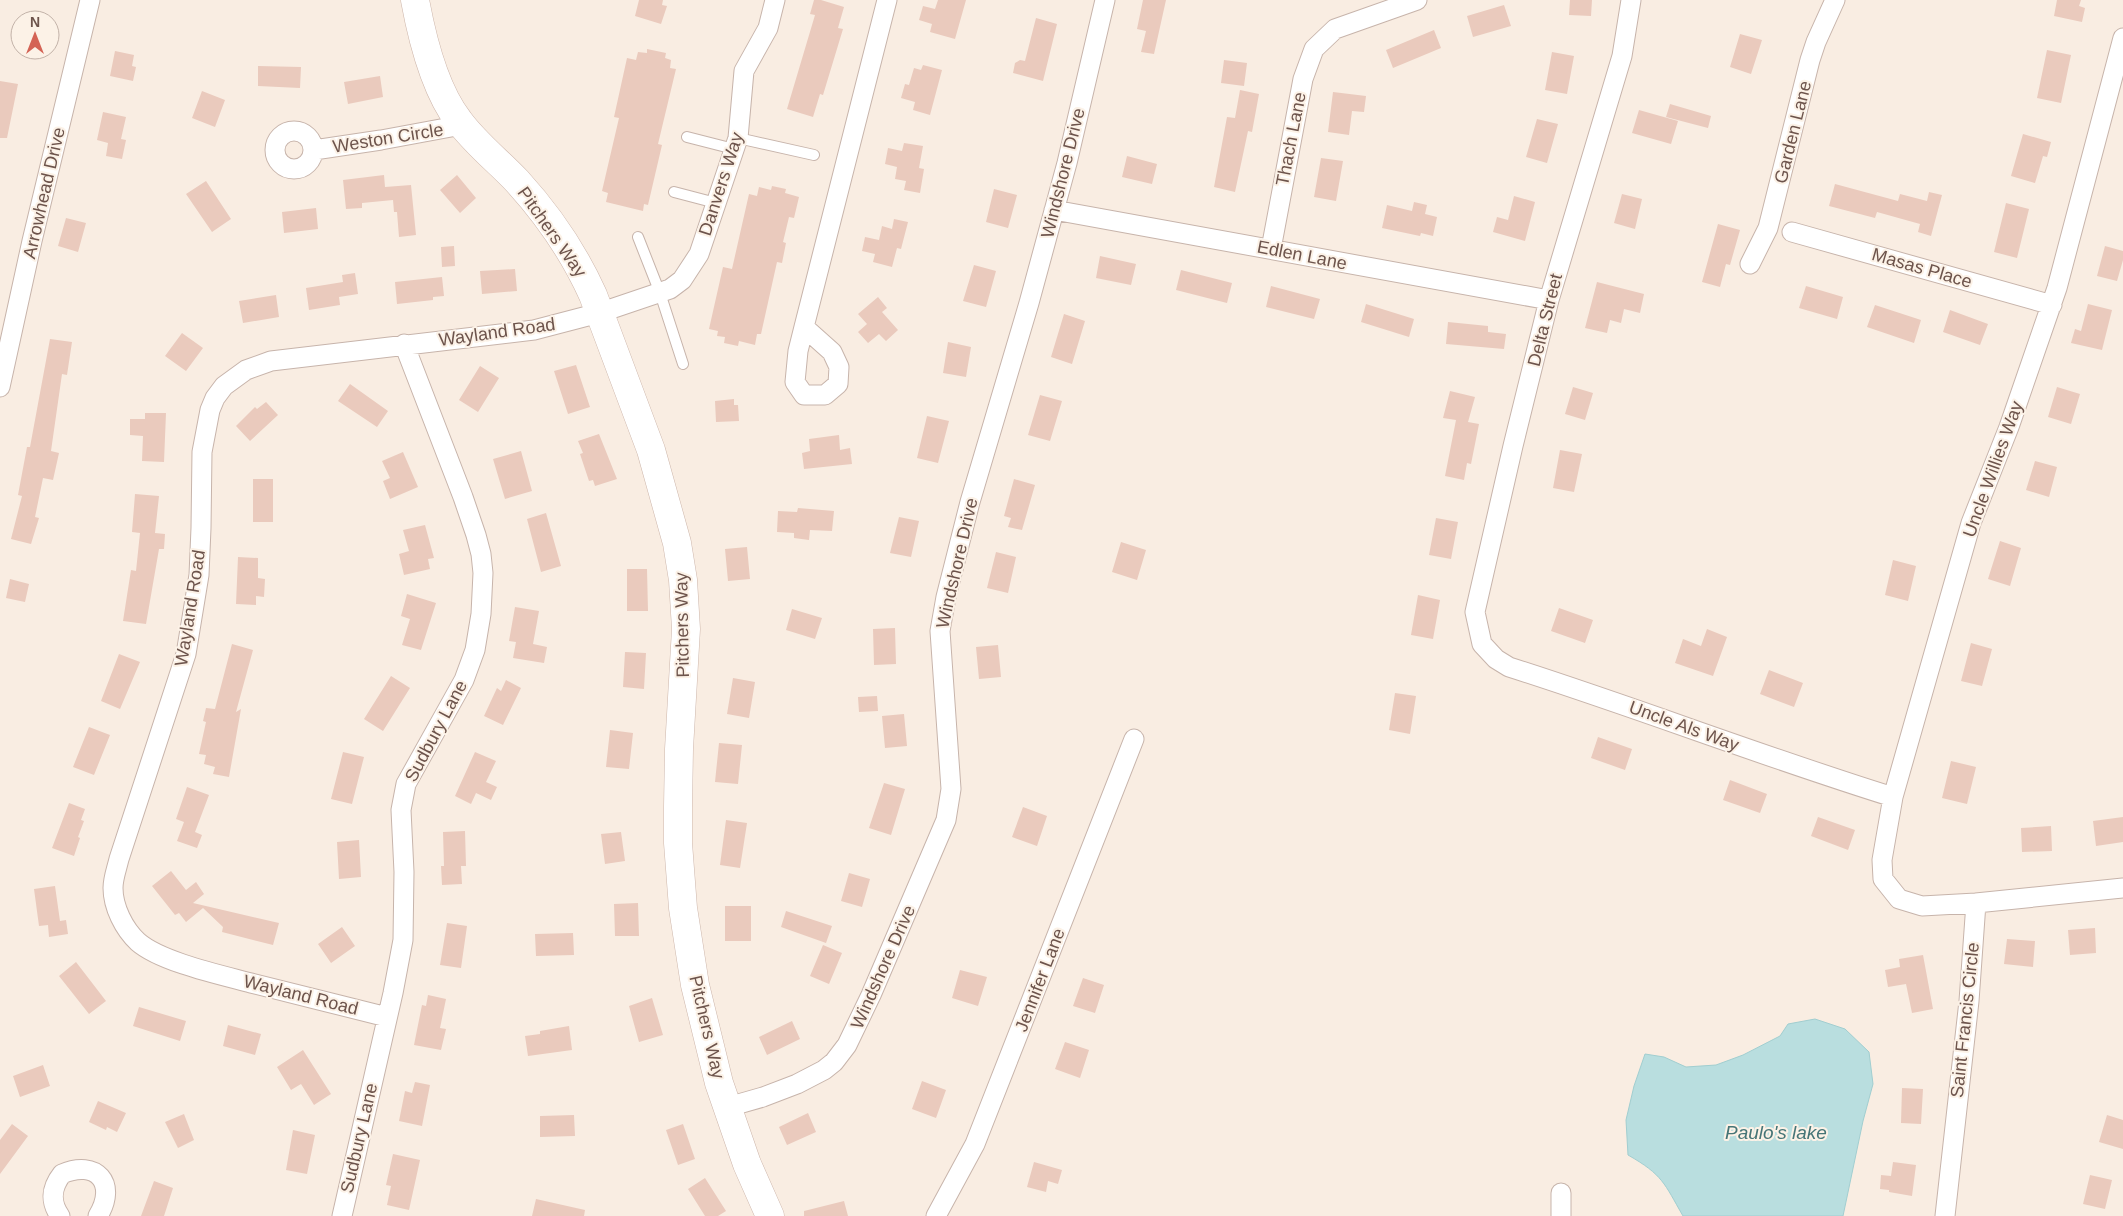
<svg xmlns="http://www.w3.org/2000/svg" width="2123" height="1216" font-family="Arial,sans-serif">
	<style>
		.water { fill: #b9dedf; stroke: #a1ced0 }
		.building { fill: #eacabd }
		.lines { fill: none; stroke-linecap: round; stroke-linejoin: round }
		.lane-casing { stroke: #c7b4ab; stroke-width: 12 }
		.street-casing { stroke: #c7b4ab; stroke-width: 21 }
		.secondary-casing { stroke: #cdb6ab; stroke-width: 29 }
		.lane { stroke: #fff; stroke-width: 10 }
		.street { stroke: #fff; stroke-width: 19 }
		.secondary { stroke: #fff; stroke-width: 28 }
		.labels { text-anchor: middle; dominant-baseline: central; stroke-width: 4; stroke-linejoin: round; paint-order: stroke }
		.street-label { font-size: 18px; fill: #6d544c; stroke: #fcf2e7 }
		.water-label { font-size: 19px; font-style: italic; fill: #467577; stroke: #fcf2e7 }
	</style>
	<rect width="100%" height="100%" fill="#f9ede2"/>
	<path class="water" d="M1815,1019L1845,1029L1869,1052L1873,1084L1863,1121L1843,1216H1683C1664,1183 1663,1175 1628,1155L1626,1120L1634,1086L1645,1054L1664,1057L1686,1067L1716,1065L1743,1055L1780,1036L1788,1024Z"/>
	<path class="building" d="M639,0H663L662,5L667,6L661,24L635,16Z
		M814,0H821L844,7L838,28L843,29L823,95L820,94L813,117L787,109L815,15L810,14Z
		M938,0H966L955,39L930,32L932,24L919,20L923,6L935,9Z
		M1143,0H1166L1154,54L1141,52L1146,31L1137,29Z
		M1570,0H1592L1591,16L1569,15Z
		M2057,0H2081L2079,6L2085,8L2082,22L2054,16Z
		M1504,5L1511,26L1473,37L1467,16Z
		M1036,18L1057,24L1043,81L1013,73L1015,63L1020,60L1025,61Z
		M1434,30L1441,48L1393,68L1386,50Z
		M1740,34L1762,40L1751,74L1730,67Z
		M647,49L666,53L665,58L671,60L670,68L676,69L658,144L662,145L648,205L644,204L643,211L606,202L608,193L602,191L619,118L614,117L627,58L636,60L638,52L647,53Z
		M2047,50L2071,55L2061,103L2037,98Z
		M115,51L134,55L132,66L136,67L133,81L110,76Z
		M1552,52L1574,56L1567,94L1545,90Z
		M1224,60L1247,63L1244,86L1221,83Z
		M923,65L942,70L930,115L913,110L915,102L901,98L905,84L909,85L914,68L921,70Z
		M258,66L301,67L300,88L258,86Z
		M380,76L383,97L348,104L344,82Z
		M0,81L18,84L7,138H0Z
		M1240,90L1259,94L1252,132L1248,131L1235,192L1214,187L1227,117L1235,118Z
		M202,91L225,100L215,127L192,118Z
		M1333,92L1366,96L1364,112L1352,111L1349,135L1328,132Z
		M1670,104L1711,116L1708,128L1666,117Z
		M1639,110L1678,121L1671,144L1632,133Z
		M103,112L126,117L121,139L126,140L122,159L106,156L108,143L97,140Z
		M1537,119L1558,124L1547,163L1526,157Z
		M2023,134L2051,142L2047,157L2043,156L2035,183L2011,176Z
		M904,143L923,146L919,168L924,169L920,193L904,190L906,181L895,179L897,167L885,164L888,148L902,151Z
		M1127,156L1157,164L1152,184L1122,177Z
		M1321,158L1343,161L1336,201L1314,197Z
		M384,175L385,187L411,185L416,235L399,237L397,212H394L393,200L362,203V208L346,209L343,180Z
		M457,175L476,198L460,213L440,190Z
		M206,181L231,219L212,232L186,194Z
		M1835,184L1898,201L1900,194L1927,201L1929,192L1942,195L1931,236L1918,232L1920,224L1877,212L1875,218L1829,206Z
		M772,186L786,189L785,193L799,197L794,218L789,217L783,242L786,243L782,263L777,262L761,334H757L755,345L739,341L738,346L724,343L725,337L717,336L718,331L709,329L723,267L732,269L749,194L757,196L759,187L771,190Z
		M994,189L1017,195L1008,228L986,222Z
		M1622,194L1642,199L1635,229L1614,223Z
		M1514,196L1535,202L1525,241L1493,232L1497,217L1508,220Z
		M1414,202L1427,205L1425,214L1437,217L1433,236L1421,233L1420,236L1382,228L1387,205L1412,211Z
		M2006,203L2029,209L2017,258L1994,252Z
		M316,208L318,229L284,233L282,212Z
		M66,218L86,223L78,252L58,246Z
		M894,219L908,222L901,249L897,248L892,267L873,262L875,254L862,251L865,237L879,240L882,226L892,229Z
		M1718,224L1740,230L1730,265L1726,264L1720,287L1702,282Z
		M454,246L455,266L442,267L441,247Z
		M2105,246L2123,251V260L2117,281L2097,276Z
		M1100,256L1136,264L1131,285L1096,278Z
		M974,265L996,271L986,307L963,301Z
		M515,269L517,291L482,294L480,271Z
		M1181,270L1232,283L1227,303L1176,290Z
		M355,273L358,294L339,297L340,305L309,310L306,288L343,282L342,275Z
		M442,277L444,296L433,297V300L397,304L395,282Z
		M1597,282L1644,294L1640,313L1624,309L1621,323L1610,320L1607,333L1585,328Z
		M1271,286L1320,299L1314,319L1266,307Z
		M1806,286L1843,297L1837,319L1799,308Z
		M276,295L279,317L243,323L239,301Z
		M878,297L887,308L882,312L898,330L886,341L879,334L868,343L858,332L867,324L858,314Z
		M1366,304L1414,319L1409,337L1361,322Z
		M2088,304L2112,310L2102,350L2071,343L2075,329L2081,331Z
		M1875,305L1921,320L1914,343L1867,327Z
		M1950,310L1988,324L1980,345L1943,332Z
		M1064,314L1085,321L1072,364L1051,357Z
		M1448,322L1488,326V332L1506,334L1504,349L1446,344Z
		M182,333L203,348L186,371L165,356Z
		M50,339L72,342L67,375L62,374L51,451L59,453L53,480L43,478L35,517L39,518L31,544L11,539L22,496L18,495L27,447H30Z
		M948,342L971,347L966,377L943,373Z
		M576,365L590,407L568,414L554,371Z
		M480,366L499,378L478,412L459,400Z
		M350,384L388,411L377,427L338,401Z
		M1573,387L1593,393L1585,420L1565,414Z
		M2057,387L2080,394L2071,424L2048,417Z
		M1450,391L1475,397L1468,422L1479,424L1471,464L1467,463L1464,480L1445,476L1456,420L1443,418Z
		M1040,395L1062,401L1050,441L1028,435Z
		M734,399V405H738L739,421L716,422L715,401Z
		M266,402L278,415L250,441L236,426L255,407L257,409Z
		M145,413H166L164,462L142,461L143,436L130,435V419H145Z
		M927,416L949,421L938,463L917,458Z
		M599,434L617,479L595,486L593,480L589,481L580,454L583,453L578,441Z
		M839,435L840,450L850,448L852,464L804,469L802,453L810,451L809,439Z
		M1560,450L1582,454L1574,492L1553,488Z
		M521,451L532,491L505,499L493,459Z
		M403,452L418,487L390,499L383,481L390,478L382,461Z
		M2035,461L2057,467L2049,497L2026,490Z
		M253,479H273V522H253Z
		M1014,479L1035,485L1022,530L1008,527L1011,518L1004,516Z
		M135,494L159,496L155,533L165,534L164,549H159L146,624L123,621L131,570L136,571L140,533L132,532Z
		M798,508L834,511L832,531L810,530L809,540L794,538V533L777,532L778,511L797,512Z
		M546,513L561,566L541,572L527,519Z
		M899,517L919,521L911,557L890,553Z
		M1436,518L1458,522L1451,559L1429,555Z
		M425,525L434,558L428,559L430,569L404,575L399,554L409,551L403,530Z
		M2000,541L2021,548L2010,586L1988,579Z
		M1121,542L1146,550L1137,580L1112,572Z
		M747,547L750,579L728,581L725,549Z
		M996,552L1016,557L1008,593L987,588Z
		M238,557L258,558V578L265,579L264,597L256,596V605L236,604Z
		M1893,560L1916,566L1908,601L1885,595Z
		M627,569H647L648,611H627Z
		M10,579L29,584L25,602L6,598Z
		M407,594L436,603L421,650L402,645L410,619L401,616Z
		M1418,595L1440,600L1433,639L1411,635Z
		M515,607L539,611L533,644L547,647L544,663L513,658L516,642L509,641Z
		M1559,608L1593,620L1585,643L1551,631Z
		M792,609L822,618L815,639L786,630Z
		M895,628L896,664L874,665L873,629Z
		M1707,629L1727,637L1713,676L1675,663L1683,639L1701,646Z
		M1971,643L1992,649L1982,686L1961,681Z
		M232,644L253,650L236,712L241,709L229,777L213,774L215,767L204,764L206,755L199,754L206,722L203,721L206,708L215,709Z
		M998,645L1001,677L979,679L976,647Z
		M625,652L646,653L644,689L623,687Z
		M119,654L140,662L120,709L101,701Z
		M1769,670L1803,683L1794,707L1760,694Z
		M391,676L410,688L383,731L364,719Z
		M733,678L755,682L749,718L727,714Z
		M506,680L521,688L503,725L484,716L497,688L501,691Z
		M1395,693L1416,696L1410,734L1389,730Z
		M877,696L878,711L859,712L858,697Z
		M904,714L907,746L885,748L882,716Z
		M89,727L110,735L94,775L73,767Z
		M610,730L633,733L629,769L606,767Z
		M1598,737L1632,749L1625,770L1591,758Z
		M719,743L742,745L738,784L715,782Z
		M343,752L364,757L352,804L331,799Z
		M475,752L496,761L486,782L497,787L491,800L476,793L471,804L455,796Z
		M1951,761L1976,767L1967,804L1942,798Z
		M1730,780L1767,794L1760,813L1723,800Z
		M884,783L905,789L891,835L869,828Z
		M187,787L209,795L195,832L202,835L197,848L177,841L184,822L176,819Z
		M69,803L85,809L81,820L84,821L78,837L80,838L74,856L52,848Z
		M1023,807L1047,816L1037,846L1012,837Z
		M1818,817L1855,830L1848,850L1811,836Z
		M2123,817V842L2096,846L2093,821Z
		M726,820L747,823L740,868L720,865Z
		M2051,826L2052,851L2022,852L2021,828Z
		M465,831L466,866H461L462,884L442,885L441,866H444L443,832Z
		M621,832L625,861L605,864L601,834Z
		M359,840L361,877L339,879L337,842Z
		M171,871L186,890L196,882L204,894L193,903L279,923L273,945L222,932L223,927L203,908L186,922L179,913L175,915L152,886Z
		M849,873L870,879L862,907L841,901Z
		M55,886L60,921L66,920L68,934L49,937L48,925L39,926L34,889Z
		M638,903L639,936H615L614,904Z
		M725,906H751V941H725Z
		M786,911L832,926L826,943L781,927Z
		M447,923L467,926L461,968L440,965Z
		M342,927L355,946L331,963L318,944Z
		M2095,928L2096,953L2070,955L2068,930Z
		M573,933L574,955L536,956L535,934Z
		M2007,939L2035,941L2033,967L2004,964Z
		M823,945L842,953L829,984L810,976Z
		M1923,955L1933,1009L1912,1013L1906,984L1888,987L1885,970L1900,967L1899,959Z
		M76,962L106,1001L89,1014L59,976Z
		M960,970L987,977L978,1006L952,998Z
		M1083,978L1104,985L1095,1013L1073,1006Z
		M428,995L446,999L440,1028L446,1029L441,1050L414,1045L422,1005L426,1006Z
		M652,998L663,1035L639,1042L629,1006Z
		M139,1007L186,1021L180,1041L133,1026Z
		M792,1021L800,1039L767,1055L759,1037Z
		M228,1025L261,1034L255,1055L223,1046Z
		M569,1026L572,1050L528,1056L525,1036L540,1034V1031Z
		M1065,1042L1089,1050L1080,1078L1055,1069Z
		M303,1050L331,1094L314,1105L301,1084L291,1090L277,1067Z
		M43,1065L50,1086L20,1097L13,1076Z
		M922,1081L946,1090L936,1118L912,1109Z
		M415,1082L430,1085L422,1126L399,1121L405,1091L412,1093Z
		M1902,1088L1923,1089L1921,1124L1901,1123Z
		M98,1101L126,1113L117,1132L107,1127L106,1130L89,1122Z
		M808,1113L816,1132L787,1145L779,1127Z
		M184,1114L194,1140L178,1148L165,1122Z
		M574,1115L575,1136L540,1137V1116Z
		M2107,1115L2123,1120V1149L2099,1142Z
		M12,1124L28,1136L0,1174V1140Z
		M683,1124L695,1159L678,1165L666,1130Z
		M293,1130L315,1135L307,1174L286,1170Z
		M393,1154L420,1160L409,1210L387,1205L391,1186L386,1185Z
		M1034,1162L1062,1170L1058,1184L1048,1181L1046,1192L1027,1187Z
		M1893,1162L1916,1165L1912,1196L1889,1192V1190L1880,1189L1881,1175L1891,1176Z
		M2090,1175L2112,1180L2105,1209L2083,1204Z
		M705,1178L726,1211L718,1216H705L688,1189Z
		M154,1181L173,1188L164,1216H141Z
		M536,1199L585,1210L584,1216H532Z
		M844,1201L848,1216H804V1211Z"/>
	<g class="lines">
		<g class="lane-casing">
			<path id="lane" d="M687,137L734,149
				M738,138L814,155
				M674,192L716,203
				M638,237L660,293L683,364"/>
		</g>
		<g class="street-casing">
			<path id="street" d="M1631,0L1622,56L1549,300L1513,446L1475,612L1482,644L1496,659L1509,667C1638,708 1764,757 1893,797
				M275 150a19 19 0 1 1 38 0a19 19 0 1 1-38 0Z
				M314,150L381,140L462,125
				M1054,210L1549,300
				M1792,232L2052,305
				M1271,249L1303,79L1314,49L1335,29L1417,0
				M1750,264L1768,228L1810,60L1816,42L1835,0
				M804,327L832,352L839,367L838,384L825,395H804L795,382L798,351L804,327L887,0
				M0,387L32,241L90,0
				M1976,903L2123,888
				M387,1017C342,1006 296,994 251,983C221,975 161,962 138,942C124,929 113,907 113,888C113,878 117,868 119,859L186,654L199,575L201,528L202,452L210,410L215,398L224,386L246,370L271,361L534,330L599,313L670,289L682,280L699,254L738,138L744,71L768,28L775,0
				M728,1107L763,1097L797,1084L824,1070L834,1062L847,1045L871,995L946,820L951,789L940,631L946,597L970,502L1029,303L1067,163L1105,0
				M60,1216C50,1202 51,1188 62,1174C96,1159 118,1183 98,1216
				M342,1216L393,993L403,940L404,872L401,810L406,784L464,680L475,650L481,614L483,573L481,554L476,535L463,497L404,344
				M936,1216L975,1144L1134,739
				M1561,1216V1193
				M1945,1216L1969,1001L1976,903L1922,906L1899,899L1883,879L1882,860L1893,797L1971,523L2009,427L2057,288L2123,38"/>
		</g>
		<g class="secondary-casing">
			<path id="secondary" d="M415,0C422,38 435,90 459,121C475,143 498,161 517,181C548,215 574,253 593,295L651,450L677,543L683,580L686,629L679,749L678,807V843L683,908L695,985L719,1083L747,1164L770,1216"/>
		</g>
		<use href="#lane" class="lane"/>
		<use href="#street" class="street"/>
		<use href="#secondary" class="secondary"/>
	</g>
	<g class="labels">
		<g class="street-label">
			<text transform="translate(1793 132) rotate(-76)">Garden Lane</text>
			<text transform="translate(388 138) rotate(-9)">Weston Circle</text>
			<text transform="translate(1291 139) rotate(-79)">Thach Lane</text>
			<text transform="translate(1063 173) rotate(-76)">Windshore Drive</text>
			<text transform="translate(721 184) rotate(-72)">Danvers Way</text>
			<text transform="translate(44 193) rotate(-77)">Arrowhead Drive</text>
			<text transform="translate(552 232) rotate(55)">Pitchers Way</text>
			<text transform="translate(1302 255) rotate(11)">Edlen Lane</text>
			<text transform="translate(1922 268) rotate(16)">Masas Place</text>
			<text transform="translate(1545 320) rotate(-76)">Delta Street</text>
			<text transform="translate(497 332) rotate(-8)">Wayland Road</text>
			<text transform="translate(1993 469) rotate(-70)">Uncle Willies Way</text>
			<text transform="translate(957 563) rotate(-77)">Windshore Drive</text>
			<text transform="translate(190 608) rotate(-81)">Wayland Road</text>
			<text transform="translate(682 625) rotate(-91)">Pitchers Way</text>
			<text transform="translate(1684 726) rotate(20)">Uncle Als Way</text>
			<text transform="translate(436 731) rotate(-62)">Sudbury Lane</text>
			<text transform="translate(883 967) rotate(-66)">Windshore Drive</text>
			<text transform="translate(1040 980) rotate(-69)">Jennifer Lane</text>
			<text transform="translate(301 995) rotate(14)">Wayland Road</text>
			<text transform="translate(1965 1020) rotate(-84)">Saint Francis Circle</text>
			<text transform="translate(707 1027) rotate(77)">Pitchers Way</text>
			<text transform="translate(359 1138) rotate(-77)">Sudbury Lane</text>
		</g>
		<g class="water-label">
			<text x="1776" y="1132">Paulo's lake</text>
		</g>
	</g>
	<g transform="translate(35 35)"><circle r="24" fill="#fcf2e7" stroke="#c3b3a9"/>
	<path d="M0-4L9 19L0 12L-9 19Z" fill="#d46355"/>
	<text y="-8" font-size="14" font-weight="bold" text-anchor="middle" fill="#6d544c">N</text>
	</g>
</svg>
